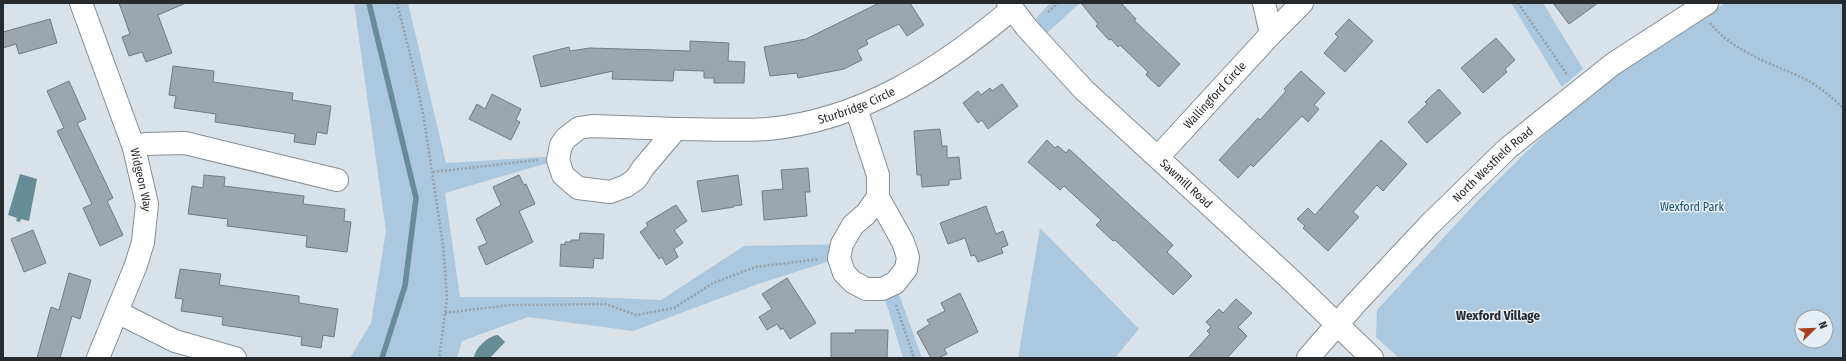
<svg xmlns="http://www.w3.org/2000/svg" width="1846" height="361" font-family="'Fira Sans Condensed',sans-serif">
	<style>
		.green { fill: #abc8de; fill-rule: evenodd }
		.water { fill: #658c97 }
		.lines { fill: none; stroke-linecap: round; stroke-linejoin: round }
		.stream { stroke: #658c97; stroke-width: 5.5 }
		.building { fill: #9ea6ad; stroke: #737b81 }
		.minor-casing { stroke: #868e94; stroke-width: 24 }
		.path { stroke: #989fa5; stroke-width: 2.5; stroke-dasharray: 2 2; stroke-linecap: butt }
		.minor { stroke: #fff; stroke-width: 22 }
		.labels { text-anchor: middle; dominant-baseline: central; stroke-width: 3; stroke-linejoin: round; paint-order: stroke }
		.street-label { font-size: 12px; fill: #272a2d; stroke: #e6eff6 }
		.park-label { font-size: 12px; fill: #235374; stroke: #e6eff6 }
		.neighbourhood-label { font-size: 13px; font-weight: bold; fill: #272a2d; stroke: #e6eff6 }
	</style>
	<rect width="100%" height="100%" fill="#d9e2e9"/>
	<path class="green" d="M354,3H408L446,163L558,156V160L445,193L460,297H593L661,300L744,246L842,244L839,258L758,284L633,331L528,317L462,341L457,358H350L371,323L386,231Z
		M1050,3H1080L1038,41L1027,28Z
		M1511,3H1543L1583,69L1562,87Z
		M1725,3H1843V358H1399L1376,337L1377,310C1442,240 1505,167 1578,105C1623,67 1675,34 1725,3ZM1802,317H1826V341H1802Z
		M1040,228L1139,329L1115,358H1018Z
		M895,283L922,358H903L882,289Z"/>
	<path class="water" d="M20,174L37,179L29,221L21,219L20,222L16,221L17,218L8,215Z
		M498,335L505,342L490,358H474C475,348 488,336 498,335Z"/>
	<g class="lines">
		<path class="stream" d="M369,3L416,198L405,286L382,358"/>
	</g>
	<path class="building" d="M119,3H186L158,15L172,53L146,62L142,52L129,56L122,37L130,34Z
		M879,3H910L924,25L907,36L899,24L866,40L868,44L857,50L862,60L844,69L798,78L797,73L770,76L764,47L806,39Z
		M1081,3H1121L1136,19L1134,20L1180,64L1159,87L1146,75L1148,72L1120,45L1118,47L1111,39L1109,40L1096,26L1098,24Z
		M1553,3H1598L1569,24Z
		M50,19L57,43L19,54L16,44L3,48V32Z
		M1349,19L1373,41L1345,72L1324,53L1338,37L1335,34Z
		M1496,38L1515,60L1505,69L1507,72L1483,93L1461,68Z
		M690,41L729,43L728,61L745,62L744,83H714V78H704V71L674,70L673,81L612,79L613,71L541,87L533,56L569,47L570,51L590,48L690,51Z
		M173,66L214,71L213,82L293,93L292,100L331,106L327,134L317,132L315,145L294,142L295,134L215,122L216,114L174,108L176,96L169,95Z
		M1301,71L1325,93L1314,105L1319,109L1308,122L1302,116L1253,167L1251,164L1238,178L1219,160L1258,118L1260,120L1286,91L1284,89Z
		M69,81L86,119L77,123L113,198L107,201L123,235L100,246L83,208L92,204L57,131L64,128L47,91Z
		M1002,84L1018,106L988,129L982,120L978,123L963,103L978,91L981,95L990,88L992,91Z
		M1439,89L1461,113L1427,143L1408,122L1427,104L1425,102Z
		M492,94L521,109L516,120L520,122L511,140L469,119L477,104L485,109Z
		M940,129L942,146H947V158L959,157L961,179L949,180V185L922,187L921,175H917L914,131Z
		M1047,140L1055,148L1058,146L1066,153L1069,149L1173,245L1167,252L1192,276L1173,295L1115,240L1113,241L1096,225L1101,220L1064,186L1060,190L1028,162Z
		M1381,140L1407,164L1383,191L1377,185L1353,212L1359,217L1328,251L1303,228L1305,226L1297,219L1308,208L1315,215Z
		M808,168L810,192H805L807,216L764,220L762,191L783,189L781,170Z
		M204,175L225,177L224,186L304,196L303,204L345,209L344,221L351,222L347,252L306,247L307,236L227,226L228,219L188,214L192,186L203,188Z
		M519,175L524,185L526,184L535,204L519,211L533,242L486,265L478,247L487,243L476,219L501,205L493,187Z
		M738,175L742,205L733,206L734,207L702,212L697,181Z
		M676,205L687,221L674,230L683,243L674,249L678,257L666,265L662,257L659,259L640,232L648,226L646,223Z
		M986,206L996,234L1003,231L1008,245L1001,248L1003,253L978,262L975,255L971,256L965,238L948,244L940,223Z
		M33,230L46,263L24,272L11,239Z
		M580,233L604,234L603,259L594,258L593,268L560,266L561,244L565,245V242H571V240H579Z
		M180,269L221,274L219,285L299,296V303L338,309L334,337L323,335L321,348L301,345L302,337L222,325L223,317L181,311L183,299L175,298Z
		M69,273L91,280L80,319L72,316L60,358H37L51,307L59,310Z
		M787,278L816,323L790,339L783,328L781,330L777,324L767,330L759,317L772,309L762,294Z
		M960,293L978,332L944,349L947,354L938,358H931L917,332L930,324L927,320L945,311L941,303Z
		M1236,299L1252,313L1238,327L1247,336L1227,358H1188L1210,334L1207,331L1211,327L1206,322L1219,309L1223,313Z
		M855,330H888L887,358H831V333H856Z"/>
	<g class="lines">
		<g class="minor-casing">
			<g id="minor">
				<path id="s1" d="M81,3L134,148L147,204L143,242L136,265L98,358"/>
				<path id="s2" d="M1008,3L1027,28L1084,90L1290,279L1372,358"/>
				<path d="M1264,3L1271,34L1302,3"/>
				<path d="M856,108L878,175V197"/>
				<path d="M592,126L676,129L643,168L636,179L626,186L610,192L578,188L563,175L558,160L561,145L566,138L579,128Z"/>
				<path id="s3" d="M676,129C706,129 738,131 768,129C862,120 941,69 1012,9"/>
				<path d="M134,148L146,144L185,143L337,180"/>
				<path id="s4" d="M1158,157L1271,34"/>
				<path d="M878,197L903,242L908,257L906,269L895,283L882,289H866L853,282L844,273L839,258L842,244L853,225L866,214Z"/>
				<path d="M117,312L175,341L235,358"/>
				<path id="s5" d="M1308,358L1355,304L1430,224L1508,148L1613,64L1707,3"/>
			</g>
		</g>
		<path class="path" d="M397,3L414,70L424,119L443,245L447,299L439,358
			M1518,3L1568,76
			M1048,12L1058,3
			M1710,23C1737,55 1772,63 1807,80C1820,87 1833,98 1843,108
			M433,172L538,160
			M896,305L914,358
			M445,313L510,305L606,304L636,315L674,308L713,283L756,267L819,259"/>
		<use href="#minor" class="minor"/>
	</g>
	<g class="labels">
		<g class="street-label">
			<text stroke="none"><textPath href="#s4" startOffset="84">Wallingford Circle</textPath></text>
			<text stroke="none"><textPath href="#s3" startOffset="184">Sturbridge Circle</textPath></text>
			<text stroke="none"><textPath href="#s5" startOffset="268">North Westfield Road</textPath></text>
			<text stroke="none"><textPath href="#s1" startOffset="187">Widgeon Way</textPath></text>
			<text stroke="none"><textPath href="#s2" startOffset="254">Sawmill Road</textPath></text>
		</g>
		<g class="park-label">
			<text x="1692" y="207">Wexford Park</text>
		</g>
		<g class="neighbourhood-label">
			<text x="1498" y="315">Wexford Village</text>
		</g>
	</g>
	<rect width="1846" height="361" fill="none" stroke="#272a2d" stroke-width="8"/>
	<g transform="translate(1814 329) rotate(67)"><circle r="19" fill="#e6eff6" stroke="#9aa0a6"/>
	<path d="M0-3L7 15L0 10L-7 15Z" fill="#a53e18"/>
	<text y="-6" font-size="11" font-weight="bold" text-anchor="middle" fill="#272a2d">N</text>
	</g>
</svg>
